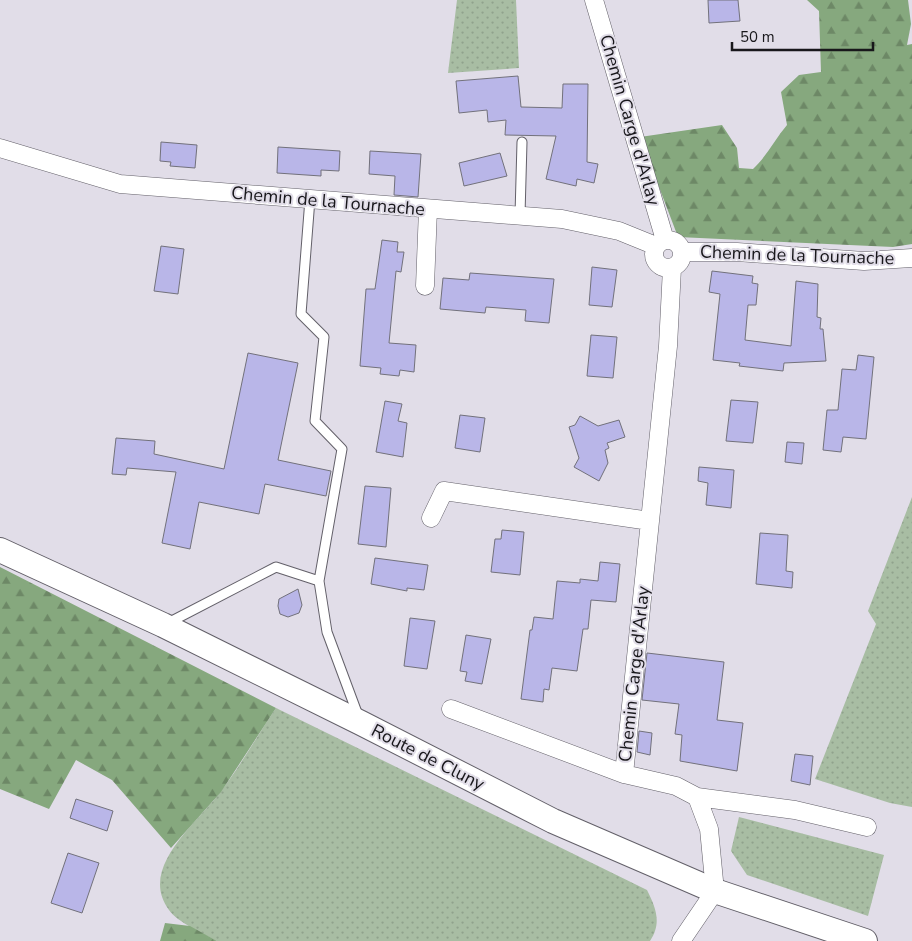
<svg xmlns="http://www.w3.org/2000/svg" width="912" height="941" font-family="'Nunito Sans',sans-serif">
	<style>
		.grass { fill: url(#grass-dots) }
		.forest { fill: url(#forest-firs) }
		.building { fill: #b9b6e8; stroke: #72717b }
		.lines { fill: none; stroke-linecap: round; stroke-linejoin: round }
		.lane-casing { stroke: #636069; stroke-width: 11 }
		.street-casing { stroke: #636069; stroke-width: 19 }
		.secondary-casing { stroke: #636069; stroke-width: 26 }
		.lane { stroke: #fff; stroke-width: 9 }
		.street { stroke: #fff; stroke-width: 18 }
		.secondary { stroke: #fff; stroke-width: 24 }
		.labels { text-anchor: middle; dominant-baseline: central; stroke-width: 4; stroke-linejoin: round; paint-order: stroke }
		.street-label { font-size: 18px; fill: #18171b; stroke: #e1dde8 }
	</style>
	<defs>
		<pattern id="grass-dots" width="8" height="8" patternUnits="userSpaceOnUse" patternTransform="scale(1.25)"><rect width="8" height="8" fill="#a8bda3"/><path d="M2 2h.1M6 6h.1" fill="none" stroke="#90a28c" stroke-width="1.8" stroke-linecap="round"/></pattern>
		<pattern id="forest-firs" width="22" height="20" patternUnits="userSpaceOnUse" patternTransform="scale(1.25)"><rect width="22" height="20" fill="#86a87e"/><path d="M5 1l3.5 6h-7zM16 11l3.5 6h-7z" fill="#6d8866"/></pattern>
	</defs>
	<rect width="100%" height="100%" fill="#e1dde8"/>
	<path class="grass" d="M457,0H516L519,68L448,73Z
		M912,497V807L890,803L815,779L876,624L868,611Z
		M276,708L647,890C656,908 662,923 650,941H217C204,934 177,922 169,910C137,867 199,822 221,791C241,765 257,736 276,708Z
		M739,817L884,855L868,916L747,875L731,851Z"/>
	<path class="forest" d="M807,0H908L911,24L907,45L912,44V244L893,247L678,237L640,137L722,125L737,148L739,168L753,169C767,156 775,139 787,125L781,92L799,75L821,72L819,11Z
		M0,567L276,708L221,792L171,848L112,780L76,760L49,809L0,789Z
		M165,923L190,926L217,941H160Z"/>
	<path class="building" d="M708,0H738L740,21L709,23Z
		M518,76L521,107L562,108L563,84H588L587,162L598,164L594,183L577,179L576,186L546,179L556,136L505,135L506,120L488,122L487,110L459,113L456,81Z
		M161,142L197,145L195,168L170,166L171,162L160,161Z
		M278,147L340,151L339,171L321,170V176L277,173Z
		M370,151L421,154L418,197L394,195L395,176L369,174Z
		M500,153L507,176L464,186L459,163Z
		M382,240L398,242L397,252H404L401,272L396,271L389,343L416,345L414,372L400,370L399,376L380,374L381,368L360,366L366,289H375Z
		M161,246L184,249L178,294L154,291Z
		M592,267L617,270L612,307L589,305Z
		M712,271L753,276L752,283L758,284L756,305H748L745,340L791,346L796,281L818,284L817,317L821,318L820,329H823L826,361L784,363L783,371L739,366L740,363L713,360L720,294L709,292Z
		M470,273L554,279L549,323L525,321L526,310L486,307L485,313L440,309L443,278L469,280Z
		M591,335L617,337L613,378L587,376Z
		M248,353L298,363L278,460L331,471L326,496L265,484L259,514L199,502L190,549L162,543L176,472L127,468L126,475L112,474L116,438L155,441L154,454L224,469Z
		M858,355L874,357L866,439L843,437L841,452L823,450L827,410H838L842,369L856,370Z
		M731,400L758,402L753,443L726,441Z
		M385,401L402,404L398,421L407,423L403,457L376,452Z
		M460,415L485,418L480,452L455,448Z
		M580,416L598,426L619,420L625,437L607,443L609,448L605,450L608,463L599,481L574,467L579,458L569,427L575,425Z
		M787,442L804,443L802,464L785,462Z
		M699,467L734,470L731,508L706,505L708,483L698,481Z
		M365,486L391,488L386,547L358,544Z
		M502,530L524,532L520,575L491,572L495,539H501Z
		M760,533L788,535L786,571L793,572L792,588L756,584Z
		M375,558L428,565L424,590L407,588V591L371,584Z
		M600,562L620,564L616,602L591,600L588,629H583L577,671L552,668L549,690L544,689L543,702L521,699L530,630H532L534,617L553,619L557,581L580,583V579L598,581Z
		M298,589L302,605L299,613L288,617L280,614L278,606L279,599Z
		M410,618L435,621L427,669L404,666Z
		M466,635L491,639L482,684L465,681L467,672L460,671Z
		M647,653L724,662L717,720L743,723L737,771L680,761L682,735L675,734L679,704L642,700Z
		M639,731L652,733L650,755L637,752Z
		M795,754L813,756L810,785L791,781Z
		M76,799L113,811L107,831L70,818Z
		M68,853L99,863L82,913L51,903Z"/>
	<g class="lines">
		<g class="lane-casing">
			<path id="lane" d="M310,199L301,314L324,337L315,421L342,449L319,581L327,632L359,718
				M520,215L522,142
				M168,623L276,567L319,581"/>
		</g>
		<g class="street-casing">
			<path id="street" d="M594,0L665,240
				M0,148L120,184L562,219L619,231L656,246
				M654 254a14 14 0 1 1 28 0a14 14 0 1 1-28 0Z
				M682,252H737L864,261L912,258
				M672,268L668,346L624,774L676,786L697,797L709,829L715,891L681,941
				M425,286L428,209
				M431,518L444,491L650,521
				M451,709L624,774
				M697,797L795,810L867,827"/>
		</g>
		<g class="secondary-casing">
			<path id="secondary" d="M0,550L163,625L361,723L553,821L715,891L865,941"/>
		</g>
		<use href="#lane" class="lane"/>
		<use href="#street" class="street"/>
		<use href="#secondary" class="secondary"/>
	</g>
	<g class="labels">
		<g class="street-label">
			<text transform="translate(630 120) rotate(74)">Chemin Carge d'Arlay</text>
			<text transform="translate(328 201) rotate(5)">Chemin de la Tournache</text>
			<text transform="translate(797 255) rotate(2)">Chemin de la Tournache</text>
			<text transform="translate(634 674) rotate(-84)">Chemin Carge d'Arlay</text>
			<text transform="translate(428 757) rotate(27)">Route de Cluny</text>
		</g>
	</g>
	<path d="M732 42v8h141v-8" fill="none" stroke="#18171b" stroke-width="2.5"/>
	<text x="740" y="42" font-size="15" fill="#18171b" stroke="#e1dde8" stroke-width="4" paint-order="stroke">50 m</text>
</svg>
